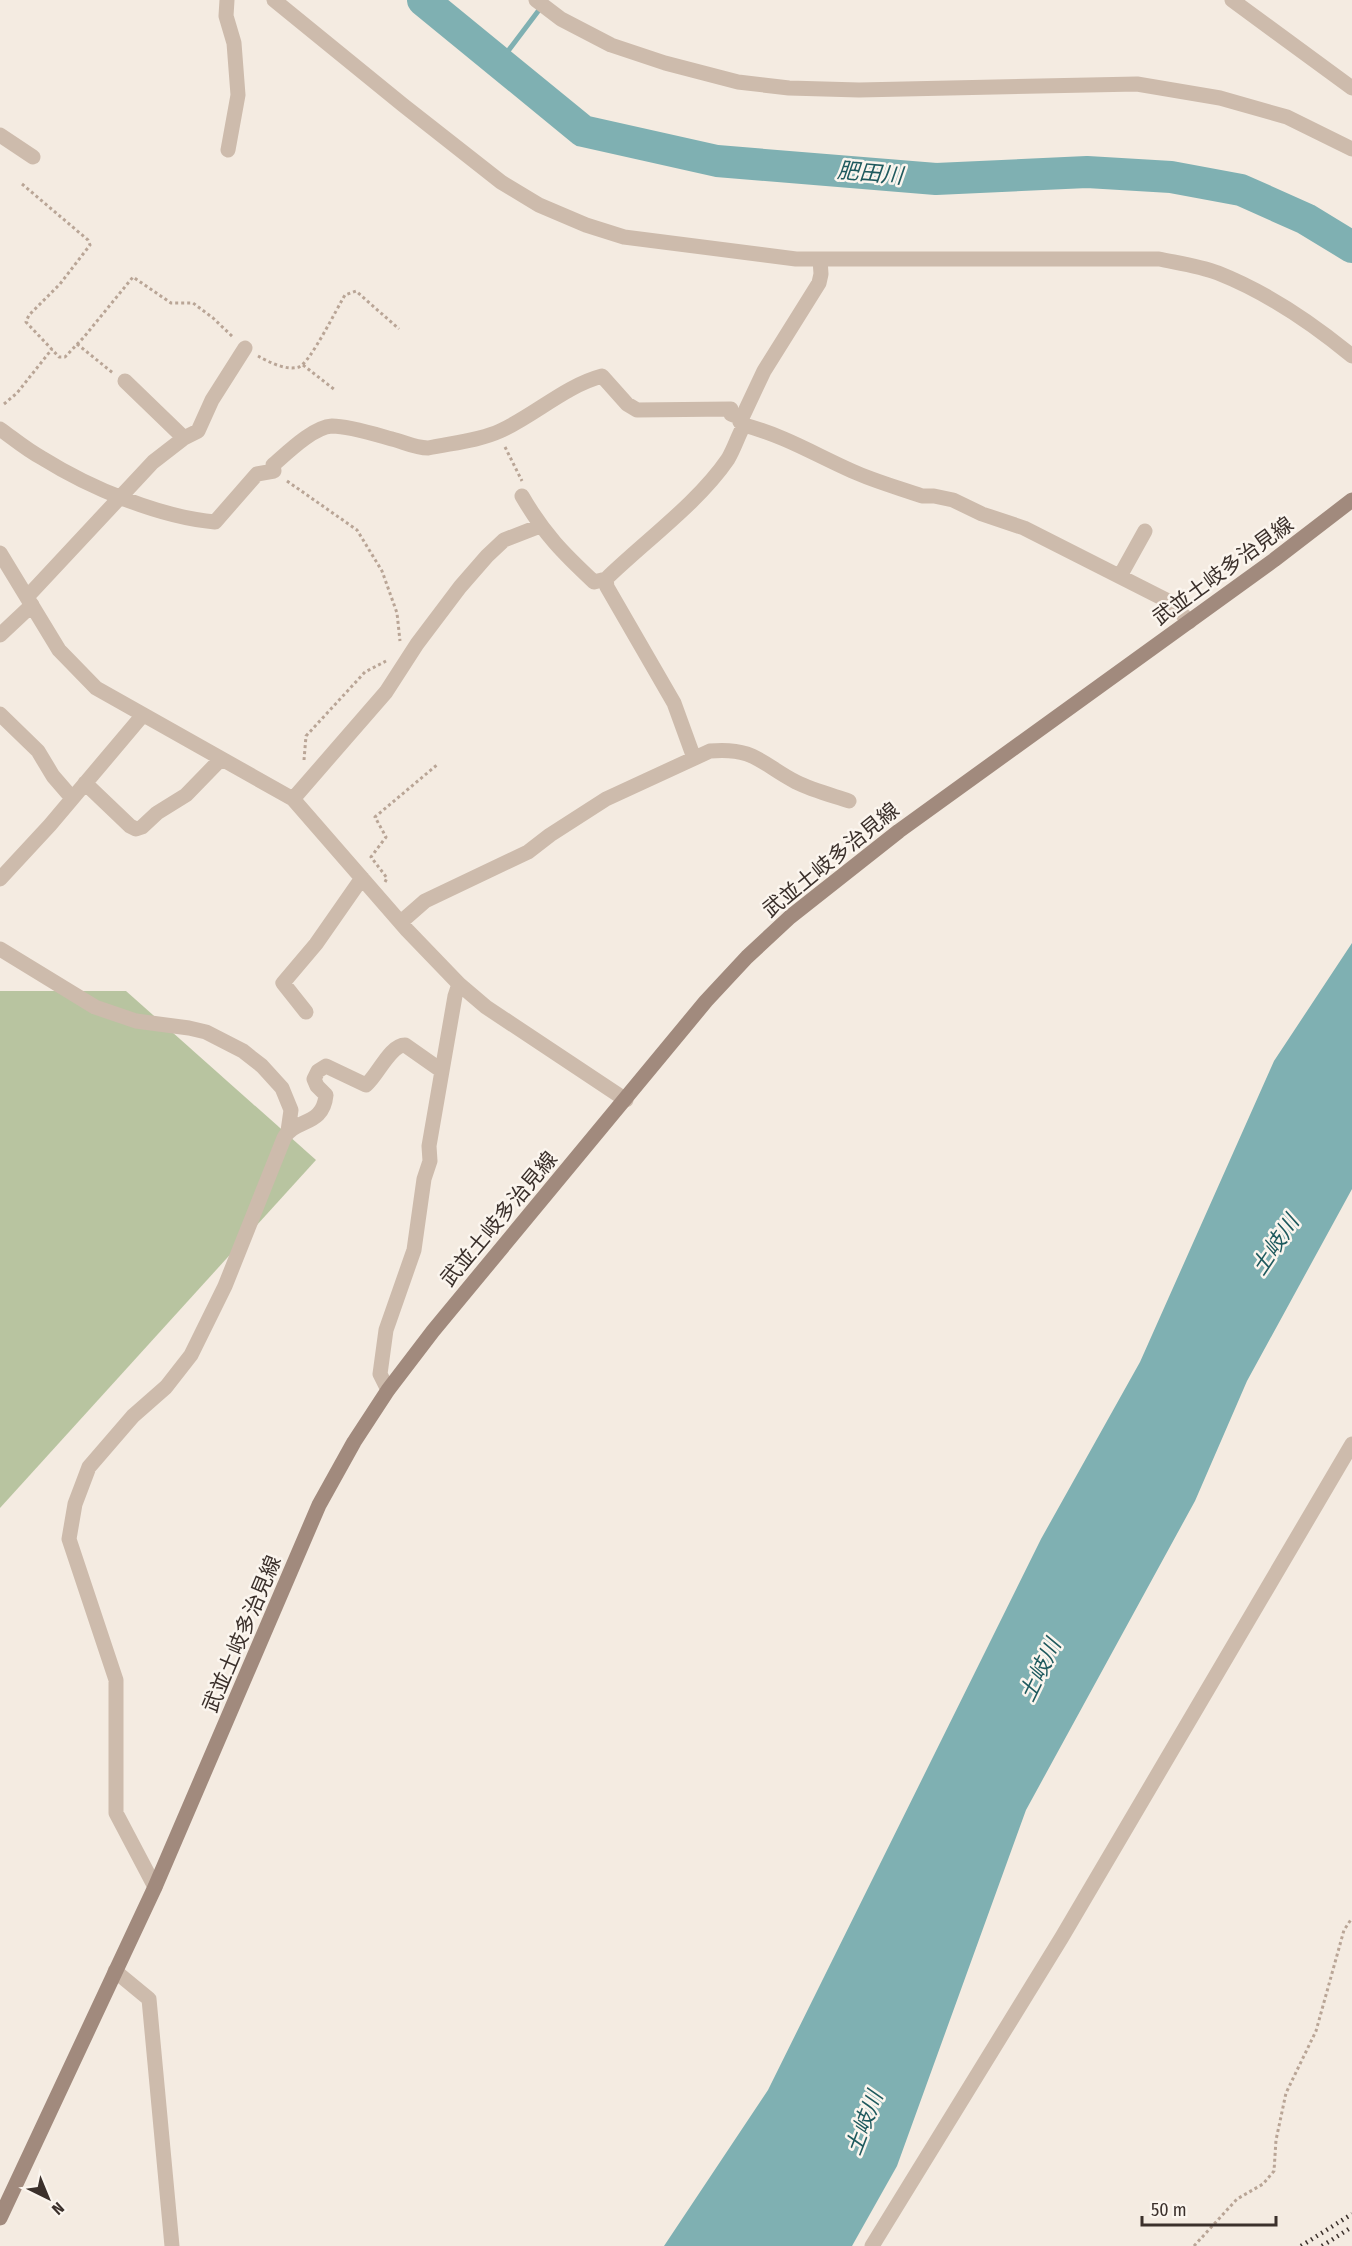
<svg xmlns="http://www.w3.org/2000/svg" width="1352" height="2246" font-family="'Fira Sans Condensed','Noto Sans JP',sans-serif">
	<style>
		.green { fill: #b8c4a0 }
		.water { fill: #7fb0b2 }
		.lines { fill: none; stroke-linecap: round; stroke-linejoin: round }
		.stream { stroke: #7fb0b2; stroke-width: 5 }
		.river { stroke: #7fb0b2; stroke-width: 32 }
		.path { stroke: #b9a596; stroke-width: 3; stroke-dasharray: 3 3; stroke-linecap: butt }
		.minor { stroke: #cdbbac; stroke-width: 15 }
		.secondary { stroke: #a18a7d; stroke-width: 15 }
		.rail { stroke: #3b302b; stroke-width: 4.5; stroke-dasharray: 1.5 4.5; stroke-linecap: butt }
		.labels { text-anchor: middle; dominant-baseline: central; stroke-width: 5; stroke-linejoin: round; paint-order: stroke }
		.street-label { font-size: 21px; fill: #3b302b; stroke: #fbf5ee }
		.water-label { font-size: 22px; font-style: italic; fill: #1f5a5e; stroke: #fbf5ee }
	</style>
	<rect width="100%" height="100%" fill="#f4ebe1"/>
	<path class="green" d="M0,991H126L316,1160L0,1508Z"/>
	<path class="water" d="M1352,943V1189L1247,1381L1195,1501L1026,1810L897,2166L852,2246H664L768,2090L1041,1539L1140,1362L1274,1061Z"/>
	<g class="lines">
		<path class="stream" d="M499,63L542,6"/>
		<path class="river" d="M423,0L583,131L717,161L936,179L1087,172L1171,177L1241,190L1306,219L1352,247"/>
		<path class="path" d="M22,184L88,240L90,245L60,284L29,315L26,322L59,357H65L84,337L133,277L171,303H193L213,318L234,338
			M77,344L113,373
			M258,356C269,362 286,371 299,367C310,363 337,308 345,295L356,291L399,329
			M303,365L335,390
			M4,404L17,393L52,349
			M505,447L522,481
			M287,481L357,530L382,571L397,613L400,641
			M304,760L306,736L365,672L386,661
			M385,882L387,878L371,857L386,837L375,817L438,764
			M1194,2246L1237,2199L1263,2184L1274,2171L1276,2140L1286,2093L1316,2031L1344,1930L1352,1918"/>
		<path class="minor" d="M227,0L226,16L234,43L238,95L228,150
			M274,0L403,105L501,182L539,205L586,225L624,237L796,259H1159C1178,263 1200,266 1218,273C1266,292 1312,323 1352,356
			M536,0L561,19L611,45L665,63L738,82L789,88L859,90L1137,84L1220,98L1287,117L1352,149
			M1232,0L1352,88
			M0,135L33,157
			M125,381L184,438
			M740,422L764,371L819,283L821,274L820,259
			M0,429C14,439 27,450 42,458C90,488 159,517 215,522L257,474L274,471L273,465C287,453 313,427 332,426C349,426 374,434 392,439C404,442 415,448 428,448C451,443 478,441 500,431C535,415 565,386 602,376L627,404L637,410L731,409V414L736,416L744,425
			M522,496C544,534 563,553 594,582L606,579C645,541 698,503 728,459C734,449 738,436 744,425C785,436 814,454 852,471C874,481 899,488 922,496H934L953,500L982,514L1024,528L1174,604L1189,622
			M0,553L59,650L96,688L293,799L407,930L459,984L486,1007L626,1100
			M1120,576L1145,531
			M606,579L607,587L674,703L694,758
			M27,597L153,462L184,438L198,431L212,400L245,348
			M0,635L32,605
			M0,714L38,751L53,776L72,798
			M85,783L130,826L136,829L142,827L157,813L186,795L221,759
			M293,799L386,692L417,644L460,587L487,556L504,540L540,526
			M0,879L50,825L142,716
			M401,922L425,901L528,852L550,835L606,799L710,751C755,747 761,764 796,782C812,790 831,795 849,801
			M0,949L95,1007L136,1021L189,1028L206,1032L243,1051L262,1066L282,1088L291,1110L288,1131
			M306,1012L283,983L316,944L362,878
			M388,1390L380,1374L386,1330L414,1250L424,1179L430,1161L429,1146L455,996L459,984
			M155,1887L116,1813V1680L69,1539L75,1504L89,1467L133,1416L166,1387L191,1355L225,1286L284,1138C295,1118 323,1127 326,1095L317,1086L314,1079L318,1071L326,1066L366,1085C378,1075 390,1045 405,1045L442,1071
			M115,1971L149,1999L172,2246
			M872,2246L1062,1937L1352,1444"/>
		<path class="secondary" d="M0,2218L155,1887L319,1505L354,1442L388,1390L433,1331L706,1001L747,957L790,917L899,831L1274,560L1352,500"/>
		<path class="rail" d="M1301,2246L1352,2214
			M1322,2246L1352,2227"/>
	</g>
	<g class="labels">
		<g class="street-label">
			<text transform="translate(1223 571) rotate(-36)">武並土岐多治見線</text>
			<text transform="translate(831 860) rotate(-39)">武並土岐多治見線</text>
			<text transform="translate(499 1219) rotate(-50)">武並土岐多治見線</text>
			<text transform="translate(242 1634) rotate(-67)">武並土岐多治見線</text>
		</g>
		<g class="water-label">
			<text transform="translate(870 173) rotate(5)">肥田川</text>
			<text transform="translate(1275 1245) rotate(-56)">土岐川</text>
			<text transform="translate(1040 1670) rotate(-64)">土岐川</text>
			<text transform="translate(864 2123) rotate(-69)">土岐川</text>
		</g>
	</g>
	<g transform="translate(48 2198) rotate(137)" stroke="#fbf5ee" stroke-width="4.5" paint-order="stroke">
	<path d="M0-4.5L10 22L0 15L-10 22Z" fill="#3b302b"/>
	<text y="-9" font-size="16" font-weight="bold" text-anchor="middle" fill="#3b302b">N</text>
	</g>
	<path d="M1142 2216v9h134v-9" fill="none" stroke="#3b302b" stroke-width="3"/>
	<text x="1151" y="2216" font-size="18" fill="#3b302b" stroke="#fbf5ee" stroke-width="4.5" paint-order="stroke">50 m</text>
</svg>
